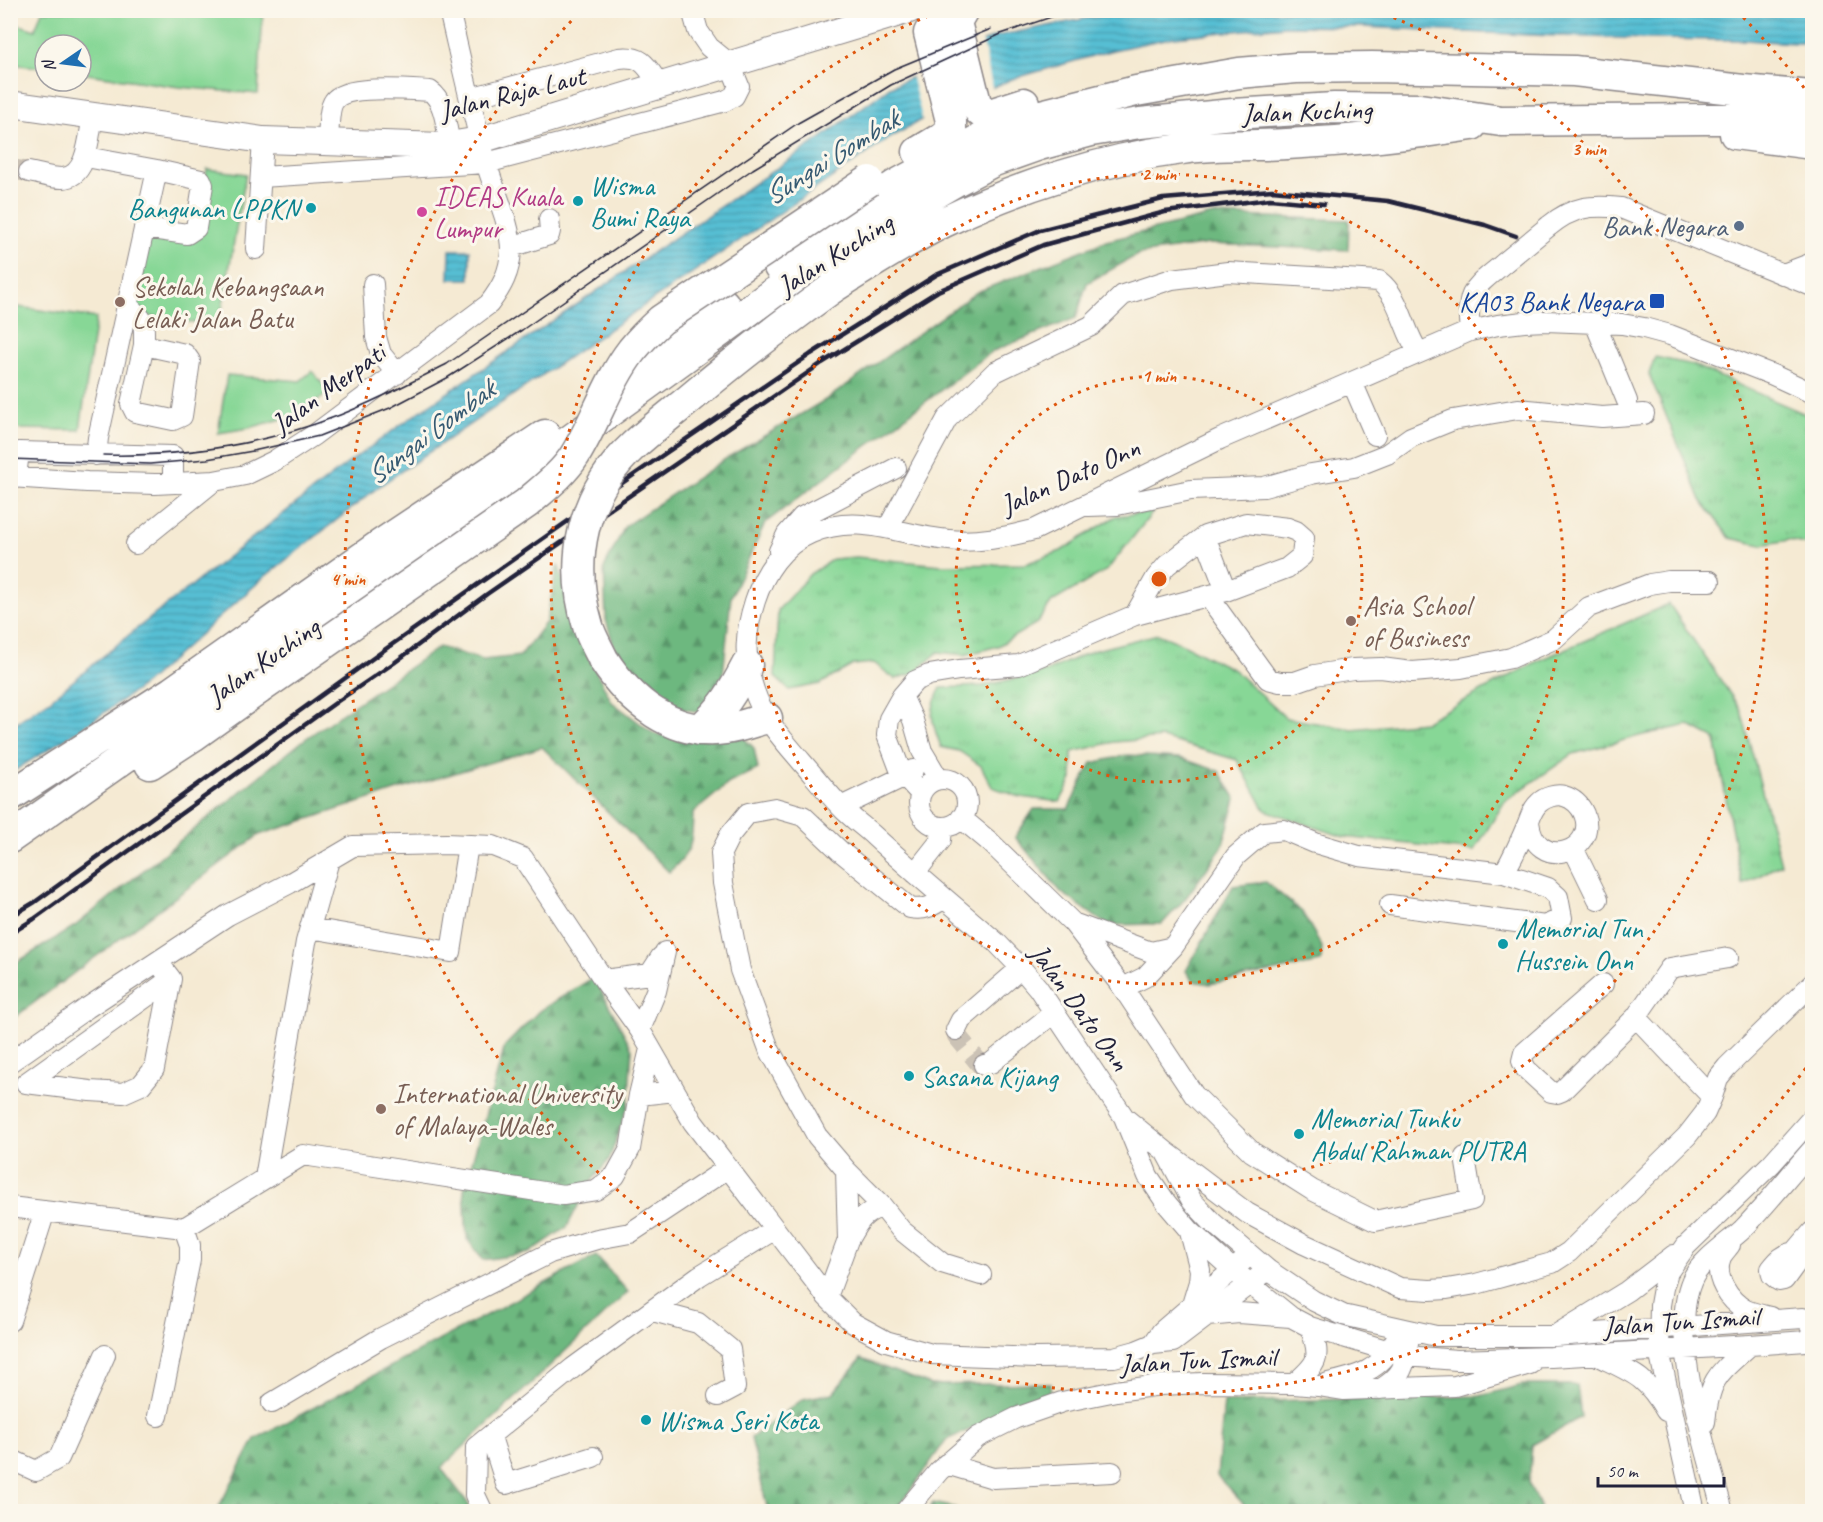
<svg xmlns="http://www.w3.org/2000/svg" width="1823" height="1522" font-family="Caveat,sans-serif">
	<style>
		.grass { fill: url(#grass-tufts); stroke: #547c68; stroke-width: 1.5 }
		.forest { fill: url(#forest-firs); stroke: #486d5d; stroke-width: 1.5 }
		.garden { fill: #87d796; stroke: #547c68; stroke-width: 1.5 }
		.water { fill: url(#water-rules); stroke: #3c7088; stroke-width: 1.5 }
		.pier { fill: #f5ead3 }
		.lines { fill: none; stroke-linecap: round; stroke-linejoin: round }
		.minor-tunnel { stroke: #cbc2b5; stroke-width: 20; stroke-dasharray: 20 10; stroke-linecap: butt }
		.minor-casing { stroke: #8c8687; stroke-width: 22 }
		.major-casing { stroke: #8c8687; stroke-width: 28 }
		.highway-casing { stroke: #8c8687; stroke-width: 33 }
		.minor { stroke: #fff; stroke-width: 20 }
		.major { stroke: #fff; stroke-width: 26 }
		.highway { stroke: #fff; stroke-width: 30 }
		.tram { stroke: #22223b; stroke-width: 1.5 }
		.rail { stroke: #22223b; stroke-width: 4.5 }
		.minor-bridge-casing { stroke: #8c8687; stroke-width: 22; stroke-linecap: butt }
		.highway-bridge-casing { stroke: #8c8687; stroke-width: 33; stroke-linecap: butt }
		.minor-bridge { stroke: #fff; stroke-width: 20 }
		.highway-bridge { stroke: #fff; stroke-width: 30 }
		.ring { fill: none; stroke: #de560e; stroke-width: 3; stroke-dasharray: 3 6 }
		.culture-dot { fill: #0f9aa8; stroke: #fbf7ec; stroke-width: 2 }
		.hotel-dot { fill: #d1479c; stroke: #fbf7ec; stroke-width: 2 }
		.service-dot { fill: #5c6f8a; stroke: #fbf7ec; stroke-width: 2 }
		.transit-dot { fill: #1a4fb4; stroke: #fbf7ec; stroke-width: 2 }
		.education-dot { fill: #8d6e63; stroke: #fbf7ec; stroke-width: 2 }
		.labels { text-anchor: middle; dominant-baseline: central; stroke-width: 6; stroke-linejoin: round; paint-order: stroke }
		.street-label { font-size: 28px; fill: #22223b; stroke: #fbf7ec }
		.culture-label { font-size: 28px; fill: #0d838f; stroke: #fbf7ec; text-anchor: start }
		.hotel-label { font-size: 28px; fill: #b23c85; stroke: #fbf7ec; text-anchor: start }
		.service-label { font-size: 28px; fill: #4e5e75; stroke: #fbf7ec; text-anchor: end }
		.education-label { font-size: 28px; fill: #785e54; stroke: #fbf7ec; text-anchor: start }
		.transit-label { font-size: 28px; fill: #164399; stroke: #fbf7ec; text-anchor: end }
		.water-label { font-size: 30px; font-style: italic; fill: #355971; stroke: #fbf7ec }
		.centre { fill: #de560e; stroke: #fbf7ec; stroke-width: 3 }
		.ring-label { font-size: 18px; text-anchor: middle; font-weight: bold; fill: #de560e; stroke: #fbf7ec; stroke-width: 6; stroke-linejoin: round; paint-order: stroke }
	</style>
	<defs>
		<pattern id="grass-tufts" width="24" height="20" patternUnits="userSpaceOnUse" patternTransform="scale(1.5)"><rect width="24" height="20" fill="#87d796"/><path d="M3 7l-1-3M5 7V3M7 7l1-3M15 17l-1-3M17 17v-4M19 17l1-3" fill="none" stroke="#74b882"/></pattern>
		<pattern id="forest-firs" width="22" height="20" patternUnits="userSpaceOnUse" patternTransform="scale(1.5)"><rect width="22" height="20" fill="#6db87f"/><path d="M5 1l3.5 6h-7zM16 11l3.5 6h-7z" fill="#599569"/></pattern>
		<pattern id="water-rules" width="6" height="5" patternUnits="userSpaceOnUse" patternTransform="scale(1.5)"><rect width="6" height="5" fill="#57bfd4"/><path d="M0 2.5h6" fill="none" stroke="#489bad"/></pattern>
	</defs>
	<rect width="100%" height="100%" fill="#fbf7ec"/>
	<filter id="ink" filterUnits="userSpaceOnUse"><feTurbulence type="fractalNoise" baseFrequency=".0167" numOctaves="2"/><feDisplacementMap in="SourceGraphic" scale="12" xChannelSelector="R" yChannelSelector="G"/><feConvolveMatrix kernelMatrix="1 2 1 2 8 2 1 2 1" color-interpolation-filters="sRGB"/></filter>
	<filter id="wash" filterUnits="userSpaceOnUse"><feTurbulence type="fractalNoise" baseFrequency=".008" numOctaves="4" result="noise"/><feDisplacementMap in="SourceGraphic" scale="24" xChannelSelector="R" yChannelSelector="G"/><feGaussianBlur stdDeviation="1.35" result="paint"/><feColorMatrix in="noise" values="0 0 0 0 0 0 0 0 0 0 0 0 0 0 0 0 0 1.4 0 .05"/><feComposite in="paint" operator="in"/></filter>
	<g filter="url(#wash)">
		<rect width="100%" height="100%" fill="#f5ead3"/>
		<path class="grass" d="M1655,357L1693,365L1812,417V546L1789,540L1761,545L1730,538L1701,500L1649,374Z
			M1153,512L1107,570L1052,602L1037,623L998,646L965,655L938,652L915,673L895,679L874,663L853,665L820,684L789,690L775,677L778,610L810,574L833,559L856,557L942,565L1025,564L1061,551L1116,516Z
			M1669,604L1741,710L1781,864L1742,885L1715,739L1688,725L1643,735L1573,754L1505,801L1474,851L1344,837L1265,810L1237,760L1162,738L1114,742L1072,752V779L1060,802L1020,797L992,787L981,766L959,751L941,747C932,722 927,713 941,688L983,686L1047,671L1092,651L1158,634L1185,645L1234,670L1286,718L1352,729L1424,722L1538,661Z"/>
		<path class="forest" d="M1213,215L1349,220L1348,250L1209,244L1139,254L1087,283L1076,318L993,351L765,523L731,597L723,675L699,712L661,705L618,660L606,620L604,568L625,526L730,456L827,399L977,292L1106,241Z
			M558,564L583,646L612,702L653,733L680,740L744,738L754,748L758,769L729,783L693,813C692,844 693,851 669,872L542,747L398,790L259,835L11,1020V966L75,926L305,739L439,647L483,660L520,656L546,622Z
			M1128,755L1180,758L1219,771L1236,799L1222,848L1185,899L1162,924L1107,925L1061,892L1015,837L1034,809H1068L1092,763Z
			M1266,882L1302,912L1322,947L1321,962L1210,984L1193,981L1186,971L1233,886Z
			M594,977L632,1049L628,1106L609,1160L589,1184L567,1227L529,1253L483,1260L467,1239L464,1190L505,1046L539,1011Z
			M596,1256L628,1292L441,1468L474,1511L216,1512L255,1439Z
			M861,1359L931,1385L1051,1383L1050,1395L946,1440L896,1511H768L751,1438L803,1399L833,1393Z
			M1522,1385H1577L1581,1417L1532,1445L1529,1484L1542,1511H1250L1217,1476L1224,1402L1480,1396Z
			M933,1503L956,1508L957,1511H927Z"/>
		<path class="garden" d="M42,11H263L258,94L179,87L81,73V45H45V68L11,64V34L14,23L35,30Z
			M207,169L246,174L219,326L134,314L150,234L194,239Z
			M11,306L96,318L80,430L11,429Z
			M312,371L329,392L300,414L249,428L218,433L227,375L300,381Z"/>
		<path class="water" d="M1124,11H1812V44L1745,40L1650,39L1528,35L1363,27L1285,26L1174,37L1113,50L1012,79L924,118L890,138L381,485L262,579L145,684L85,726L11,773V726L50,700L135,630L344,466L406,421L821,138L890,87L917,75L949,55L997,36Z
			M450,250H470V279H449Z"/>
		<path class="pier" d="M982,38L993,91L923,122L911,74L948,52Z"/>
	</g>
	<g filter="url(#ink)">
		<g class="lines">
			<path class="minor-tunnel" d="M10,169L29,172
				M956,1030L957,1036L980,1064L984,1065"/>
			<g class="minor-casing">
				<path id="minor" d="M470,98L619,58C644,55 647,67 660,86
					M328,142C329,132 328,109 334,101C345,84 411,90 430,91C445,101 446,127 450,144
					M86,157L157,170L98,438L96,455
					M29,172C40,174 51,178 62,178C88,178 89,134 93,115
					M261,177L486,163L725,101L734,96L739,86L730,64L709,47L698,31L692,10
					M1549,226C1573,206 1591,205 1621,208L1812,286
					M144,228L187,234L196,228L203,185L201,180L157,170
					M511,247L549,235L550,231L549,219
					M256,249L263,140
					M1783,274L1812,263
					M373,284L376,337L381,354L397,374
					M127,306C146,319 144,323 144,345L185,354L190,361L182,416L173,420L135,412L131,404L144,345
					M1595,323L1627,401
					M1470,331C1465,289 1475,288 1504,263
					M1352,382L1375,435
					M1812,393L1773,375L1670,335L1644,328L1622,324L1546,321L1524,322L1498,325L1470,331L1220,439L1034,530C1006,537 977,543 949,540C899,536 861,512 811,533C782,545 764,573 755,601C745,632 743,659 754,690C763,718 783,740 801,761C814,776 827,792 840,806C850,817 863,826 874,836C914,873 956,908 997,943L1021,968L1038,988L1124,1117L1148,1176L1167,1204L1190,1231L1233,1270L1291,1317L1310,1327L1406,1356L1457,1360L1551,1357L1750,1345L1806,1341L1812,1335
					M10,477L87,482L155,484L214,481L245,475L274,461L314,435L489,304C502,287 510,272 511,250C511,224 493,188 486,162C472,112 461,61 449,10
					M16,477L19,452L173,456V483
					M1089,506L1117,505L1191,490L1264,487L1311,474L1354,467L1387,454L1411,437L1453,420L1518,409L1602,417L1644,414
					M888,528L947,419L995,372L1091,326L1123,295L1172,279L1228,272L1379,281C1401,298 1403,330 1419,353
					M1205,536L1226,591
					M136,544L214,481
					M779,551L787,534L802,517L896,468
					M1208,596L1268,679L1280,682H1295L1315,675L1353,669L1381,668L1412,672L1461,668L1511,658L1554,639L1589,607L1650,584L1669,581H1710
					M902,696L915,681L929,675L959,670L1019,665L1135,615L1226,591L1287,568L1302,556L1304,538L1296,531L1288,528L1246,523L1205,536L1167,565L1156,578L1135,615
					M919 803a24 24 0 1 1 48 0a24 24 0 1 1-48 0Z
					M920,793L901,772L887,735L889,719L902,696L913,720L922,751L938,778
					M841,807L905,776L913,770
					M961,818L990,842L1073,923L1123,988L1194,1095L1252,1152L1312,1190L1375,1221L1472,1200L1465,1157
					M1573,848L1598,899
					M915,873L941,840L942,827
					M1504,873C1513,857 1521,840 1528,823C1531,816 1532,809 1539,803C1545,797 1556,794 1564,796C1574,799 1580,805 1584,814C1599,852 1535,873 1529,822
					M944,898C933,906 924,911 910,908L840,851L803,816L775,808L748,813L730,835L721,853L723,883L740,970L769,1049L817,1136L846,1170L882,1206L901,1230L942,1263L981,1275
					M1073,923L1151,952L1173,947
					M310,928L451,952L468,845
					M604,980L650,974L661,957
					M1603,984L1524,1053L1522,1061L1526,1069L1551,1092L1557,1093L1562,1091L1636,1017L1712,1097
					M1123,988L1145,977L1173,947L1236,856L1264,832L1284,830L1315,843L1359,856L1504,873L1548,888L1558,897L1562,918L1545,926L1390,905
					M1636,1017L1670,968L1728,958
					M640,1030L656,991L665,952
					M956,1030L961,1020L1021,968
					M10,1062L87,1008L228,915L290,883L353,846L446,844L493,846L523,858L604,980L640,1030L693,1122L827,1297L853,1323L886,1341L932,1354L1036,1358L1114,1357L1136,1351L1153,1344L1173,1342L1268,1270
					M984,1065L991,1063L1055,1012
					M26,1083L90,1091L123,1093L141,1085L154,1069L171,979L158,962
					M26,1083L171,979
					M639,1095L675,1091
					M1126,1119L1165,1151L1192,1201L1212,1222L1268,1270L1314,1301L1343,1315L1436,1336H1555L1803,1318L1812,1324
					M1165,1151L1247,1213L1304,1244L1400,1288L1430,1290L1447,1289L1476,1284L1552,1263L1569,1252L1687,1136L1705,1113L1712,1097L1718,1078L1727,1067L1812,984
					M846,1170L848,1240C859,1221 861,1215 882,1206
					M265,1178L306,942L329,860
					M10,1207L184,1228L303,1155L563,1195L596,1190L615,1176L630,1149L639,1095L650,1049
					M1190,1232L1200,1270L1199,1282L1192,1305
					M1730,1245C1727,1249 1723,1253 1721,1257C1713,1277 1729,1301 1746,1310C1753,1313 1762,1315 1770,1317
					M1795,1252L1797,1262L1784,1280L1779,1281L1772,1275L1771,1269C1778,1260 1783,1254 1795,1252Z
					M1795,1252L1812,1232
					M827,1297L848,1240
					M653,1311L698,1323L730,1349L735,1387L718,1396
					M1207,1316L1239,1313L1291,1317
					M10,1321L45,1211
					M1559,1333L1627,1291L1674,1255
					M1153,1344L1162,1331L1241,1263
					M1598,1356C1633,1373 1646,1376 1666,1411
					M1328,1383C1356,1377 1382,1370 1394,1342
					M1294,1384C1318,1363 1322,1359 1310,1327
					M1381,1389C1402,1376 1405,1367 1408,1343
					M272,1403L381,1338L550,1253L597,1239L630,1233L728,1168
					M158,1416L190,1260V1245L184,1228
					M1705,1422C1710,1377 1718,1374 1750,1345
					M491,1437L506,1484L593,1457
					M10,1459L36,1471L59,1458L105,1355
					M946,1464L993,1478L1112,1472
					M483,1512L475,1495L476,1447L573,1368L699,1276L775,1229
					M905,1512L939,1471L978,1437L1016,1418L1062,1402L1116,1391L1161,1385L1202,1383L1294,1384L1318,1386L1343,1390L1455,1386L1530,1364
					M1695,1512L1659,1351L1660,1305L1663,1288L1668,1272L1686,1246L1771,1164L1812,1118
					M1723,1512C1708,1454 1665,1330 1694,1276C1704,1258 1728,1243 1743,1229C1767,1204 1789,1176 1812,1150"/>
			</g>
			<g class="major-casing">
				<path id="major" d="M10,104L263,140L443,146L480,140L909,10"/>
			</g>
			<g class="highway-casing">
				<path id="highway" d="M963,10L956,22L977,107C980,113 983,115 990,114L1024,103
					M1735,134L1812,144
					M918,152L943,137L951,130V121L929,33L942,10
					M779,267L894,186L980,139L1041,115L1136,91L1239,73L1296,68L1372,67L1574,71L1743,90L1812,96
					M831,289C868,265 905,242 944,222C1017,187 1102,159 1182,149C1217,144 1252,146 1287,144C1349,141 1410,135 1472,125
					M630,373L681,334L724,304
					M603,659C630,701 673,737 726,729C740,727 753,722 767,718
					M699,730C723,709 733,692 747,665
					M150,764L193,736L259,689
					M10,796L172,692L380,545L545,435
					M10,838L486,504L547,457L772,294L866,233L954,182L994,161L1039,145L1091,131L1140,123L1233,114L1334,108L1420,109L1501,121L1812,118"/>
			</g>
			<use href="#minor" class="minor"/>
			<use href="#major" class="major"/>
			<use href="#highway" class="highway"/>
			<path class="tram" d="M103,455C183,457 265,444 340,415C376,401 412,382 447,364L798,123L894,69L991,29
				M10,459L150,464L207,459L253,451L319,436L390,408L447,378L522,330L753,169L891,85L1001,34L1072,10"/>
			<path class="rail" d="M10,917L35,902L387,648L638,472L811,354L936,275L1040,230L1163,199L1272,190L1388,201L1485,225L1516,236
				M10,934L34,919L338,701L394,663L487,594L822,363L938,291L1043,245L1165,212L1270,199L1324,204"/>
			<g class="minor-bridge-casing">
				<path id="minor-bridge" d="M1504,263L1549,226"/>
			</g>
			<g class="highway-bridge-casing">
				<path id="highway-bridge" d="M603,659C598,648 591,637 588,626C568,560 582,493 634,445C653,428 674,412 693,396C738,358 784,323 831,289
					M259,689L527,503C543,489 564,473 575,455C596,421 608,381 632,350C641,339 651,329 661,320L869,181"/>
			</g>
			<use href="#minor-bridge" class="minor-bridge"/>
			<use href="#highway-bridge" class="highway-bridge"/>
		</g>
	</g>
	<g class="ring">
		<circle cx="1159" cy="579" r="203"/>
		<circle cx="1159" cy="579" r="405"/>
		<path d="M1377 11A608 608 0 1 1 941 11"/>
		<path d="M1811 1061A811 811 0 1 1 581 11M1737 11A811 811 0 0 1 1811 97"/>
	</g>
	<g class="culture-dot">
		<circle cx="578" cy="201" r="6"/>
		<circle cx="311" cy="208" r="6"/>
		<circle cx="1503" cy="944" r="6"/>
		<circle cx="909" cy="1076" r="6"/>
		<circle cx="1299" cy="1134" r="6"/>
		<circle cx="646" cy="1420" r="6"/>
	</g>
	<circle class="hotel-dot" cx="422" cy="212" r="6"/>
	<circle class="service-dot" cx="1739" cy="226" r="6"/>
	<rect class="transit-dot" x="1649" y="293" width="16" height="16" rx="3"/>
	<g class="education-dot">
		<circle cx="120" cy="302" r="6"/>
		<circle cx="1351" cy="621" r="6"/>
		<circle cx="381" cy="1109" r="6"/>
	</g>
	<g class="labels">
		<g class="street-label">
			<text transform="translate(512 93) rotate(-14)">Jalan Raja Laut</text>
			<text transform="translate(1307 111) rotate(-2)">Jalan Kuching</text>
			<text transform="translate(835 254) rotate(-32)">Jalan Kuching</text>
			<text transform="translate(328 388) rotate(-36)">Jalan Merpati</text>
			<text transform="translate(1070 476) rotate(-24)">Jalan Dato Onn</text>
			<text transform="translate(263 661) rotate(-35)">Jalan Kuching</text>
			<text transform="translate(1080 1007) rotate(54)">Jalan Dato Onn</text>
			<text transform="translate(1681 1321) rotate(-4)">Jalan Tun Ismail</text>
			<text transform="translate(1198 1360) rotate(-3)">Jalan Tun Ismail</text>
		</g>
		<g class="culture-label">
			<text x="590" y="185">Wisma<tspan x="590" dy="32">Bumi Raya</tspan></text>
			<text x="299" y="208" text-anchor="end">Bangunan LPPKN</text>
			<text x="1515" y="928">Memorial Tun<tspan x="1515" dy="32">Hussein Onn</tspan></text>
			<text x="921" y="1076">Sasana Kijang</text>
			<text x="1311" y="1118">Memorial Tunku<tspan x="1311" dy="32">Abdul Rahman PUTRA</tspan></text>
			<text x="658" y="1420">Wisma Seri Kota</text>
		</g>
		<g class="hotel-label">
			<text x="434" y="196">IDEAS Kuala<tspan x="434" dy="32">Lumpur</tspan></text>
		</g>
		<g class="service-label">
			<text x="1727" y="226">Bank Negara</text>
		</g>
		<g class="education-label">
			<text x="132" y="286">Sekolah Kebangsaan<tspan x="132" dy="32">Lelaki Jalan Batu</tspan></text>
			<text x="1363" y="605">Asia School<tspan x="1363" dy="32">of Business</tspan></text>
			<text x="393" y="1093">International University<tspan x="393" dy="32">of Malaya-Wales</tspan></text>
		</g>
		<g class="transit-label">
			<text x="1644" y="301">KA03 Bank Negara</text>
		</g>
		<g class="water-label">
			<text transform="translate(831 157) rotate(-32)">Sungai Gombak</text>
			<text transform="translate(430 432) rotate(-37)">Sungai Gombak</text>
		</g>
	</g>
	<circle cx="1159" cy="579" r="9" class="centre"/>
	<g class="ring-label">
		<text x="1589" y="155">3 min</text>
		<text x="1159" y="180">2 min</text>
		<text x="1159" y="382">1 min</text>
		<text x="348" y="585">4 min</text>
	</g>
	<rect width="1823" height="1522" fill="none" stroke="#fbf7ec" stroke-width="36"/>
	<g transform="translate(63 63) rotate(256)"><circle r="28" fill="#fbf7ec" stroke="#a4a2a5" stroke-width="1.5"/>
	<path d="M0-4.5L10 22L0 15L-10 22Z" fill="#1f6fb2"/>
	<text y="-9" font-size="16" font-weight="bold" text-anchor="middle" fill="#22223b">N</text>
	</g>
	<path d="M1598 1477v9h126v-9" fill="none" stroke="#22223b" stroke-width="3"/>
	<text x="1607" y="1477" font-size="18" fill="#22223b" stroke="#fbf7ec" stroke-width="4.5" paint-order="stroke">50 m</text>
</svg>
